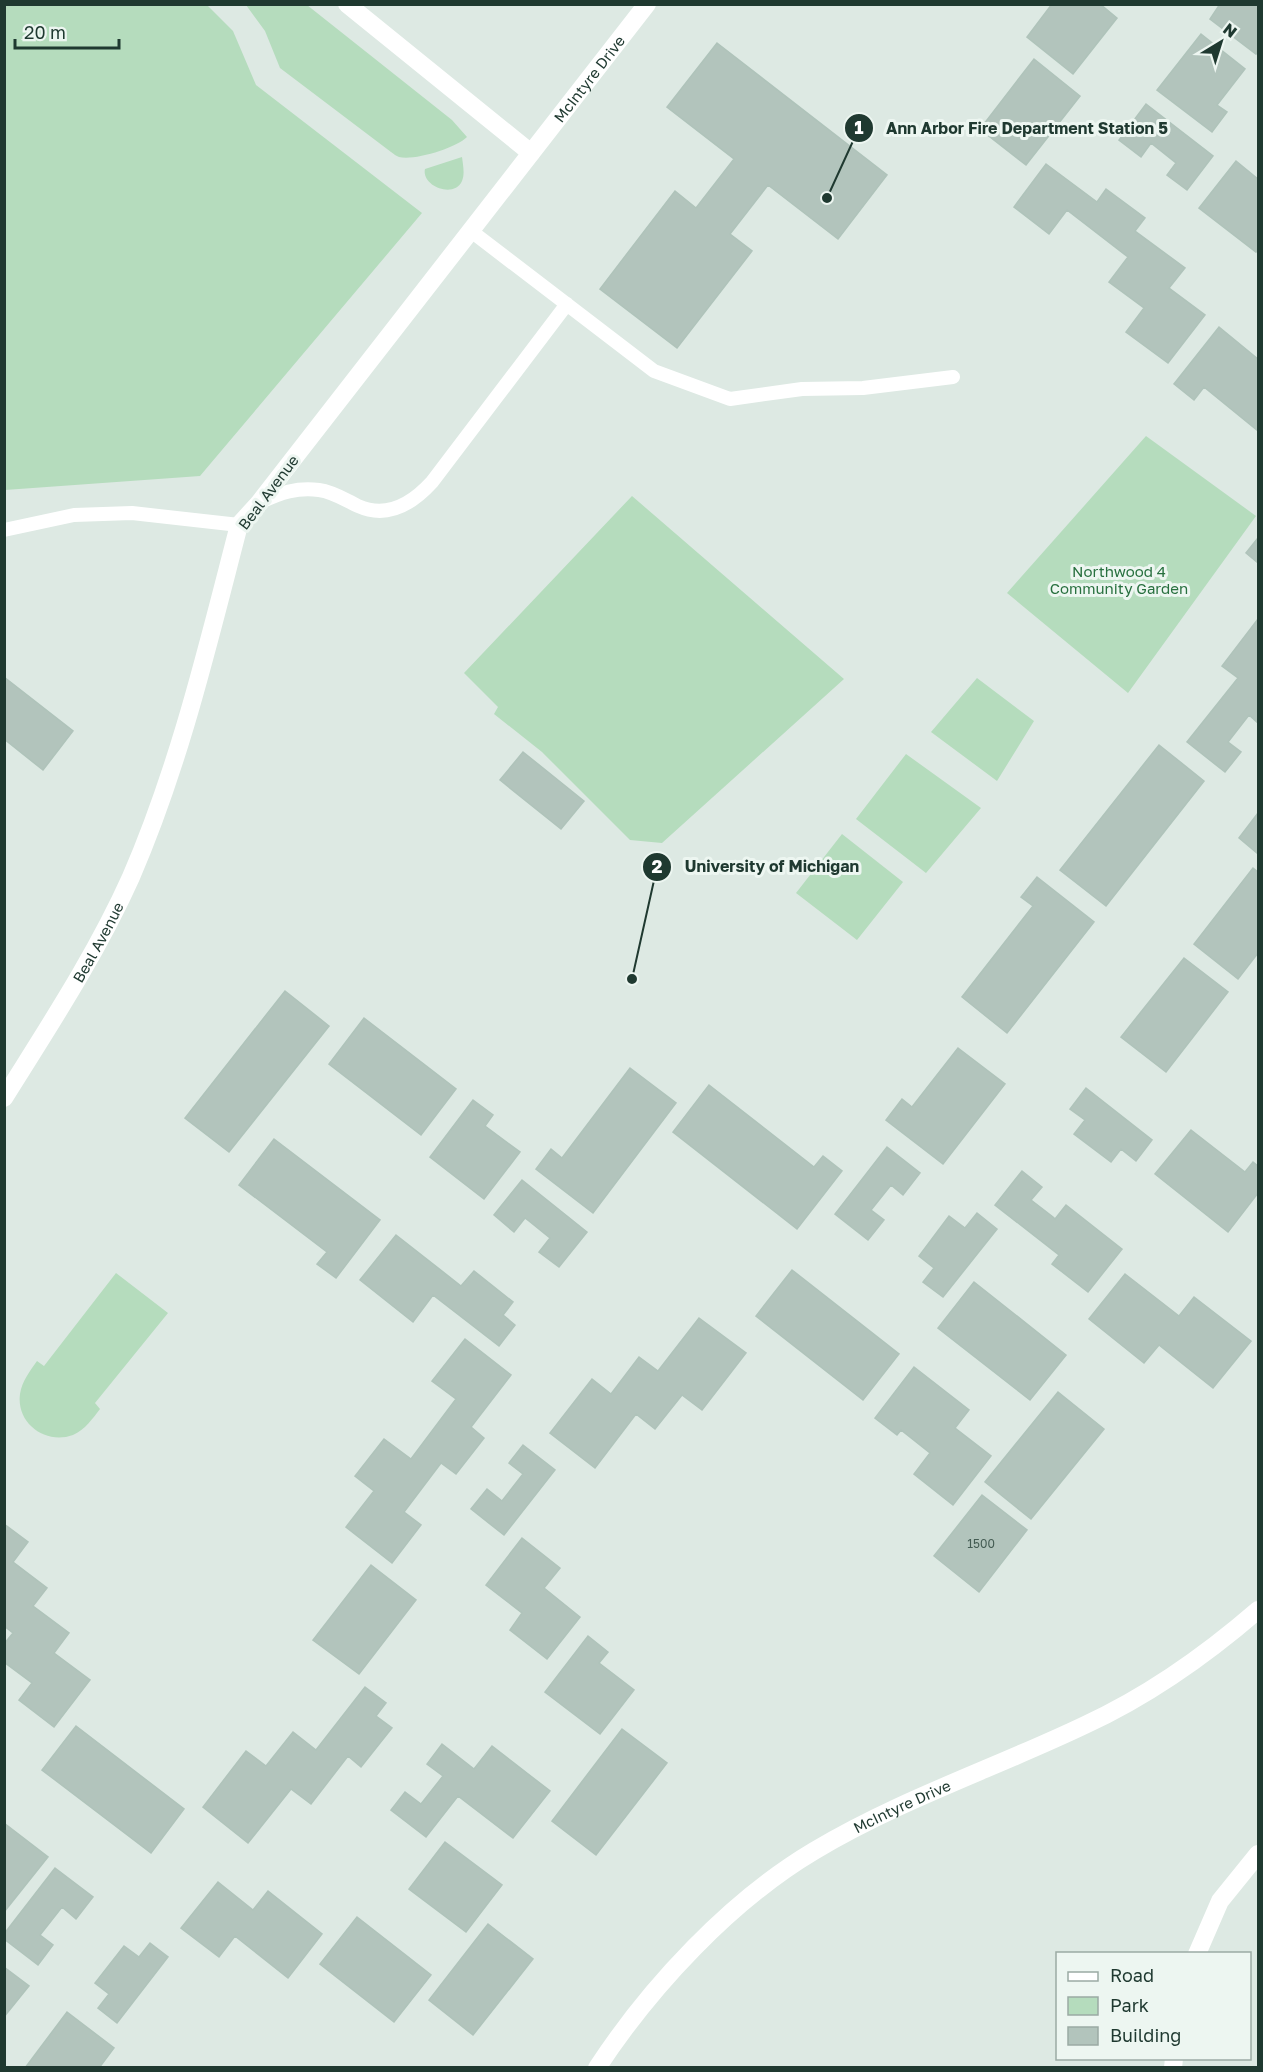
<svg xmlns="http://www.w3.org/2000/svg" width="1263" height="2072" font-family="'Golos Text',sans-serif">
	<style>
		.green { fill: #b5dcbd }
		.building { fill: #b2c4bc; stroke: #afc3ba; stroke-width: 1.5 }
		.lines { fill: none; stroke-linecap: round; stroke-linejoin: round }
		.service { stroke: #fff; stroke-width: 14 }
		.minor { stroke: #fff; stroke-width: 18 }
		.labels { text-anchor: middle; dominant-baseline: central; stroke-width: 6; stroke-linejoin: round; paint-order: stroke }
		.number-label { font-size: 12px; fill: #445c53 }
		.street-label { font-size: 15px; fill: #1f3930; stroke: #edf6f1 }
		.park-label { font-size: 15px; fill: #28703f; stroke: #edf6f1 }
		.leader { fill: none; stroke: #1f3930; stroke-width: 2 }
		.callout-dot { fill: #1f3930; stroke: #edf6f1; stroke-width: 2 }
		.mark-label { font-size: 18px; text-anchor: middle; font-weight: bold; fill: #fff }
		.callout-label { font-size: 16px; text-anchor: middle; font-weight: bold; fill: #1f3930; stroke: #edf6f1; stroke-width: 6; stroke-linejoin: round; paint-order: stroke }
	</style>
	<rect width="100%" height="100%" fill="#dde9e3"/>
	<path class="green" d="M5,4L207,5L233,31L256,85L422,213L200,476L5,490Z
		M246,5H307L452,120L467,137C456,148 414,161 399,157C396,156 394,154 391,152L280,68L265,31Z
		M462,157C463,165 465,174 462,181C454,199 421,186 425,169Z
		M1146,436L1256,516L1128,693L1007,593Z
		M632,496L844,679L662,843L630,840L542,752L494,714L498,707L464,673Z
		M977,678L1034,721L997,781L931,732Z
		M906,754L981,808L926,873L856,819Z
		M842,834L903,882L857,940L796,893Z
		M116,1273L168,1313L95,1403L100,1409C93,1418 85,1430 73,1435C46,1445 16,1424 20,1394C22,1381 30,1371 37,1361L44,1366Z"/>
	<path class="building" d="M1052,4H1100L1117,18L1073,74L1027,37Z
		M1220,4H1258V50L1256,54L1210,19Z
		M1201,34L1245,69L1217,105L1227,112L1212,132L1157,90Z
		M717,43L887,175L838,239L768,185L730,234L752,251L677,348L600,289L675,191L696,208L734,159L667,107Z
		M1034,59L1080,96L1026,165L980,129Z
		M1146,104L1213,156L1187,190L1167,175L1176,163L1151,143L1141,157L1119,140Z
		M1236,161L1258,179V248L1256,252L1199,208Z
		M1046,164L1097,202L1106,189L1145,218L1135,231L1185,268L1169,288L1205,315L1168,363L1126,332L1144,308L1109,282L1128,257L1067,210L1049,234L1014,207Z
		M1219,327L1258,359V431L1204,387L1194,400L1174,384Z
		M1258,538V563L1246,553Z
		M1258,619V723L1249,715L1228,742L1241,752L1225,772L1187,742L1238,678L1222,666Z
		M4,677L73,731L43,770L4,739Z
		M1159,745L1204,781L1106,906L1060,870Z
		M523,752L584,801L561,829L500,780Z
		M1258,813V854L1239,838Z
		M1253,868L1258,872V953L1238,979L1194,944Z
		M1037,877L1094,922L1007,1033L962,997L1033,906L1021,897Z
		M1184,958L1228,992L1166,1072L1121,1037Z
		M285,991L329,1026L229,1152L185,1118Z
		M364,1018L456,1089L421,1135L329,1064Z
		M958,1048L1005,1084L943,1164L886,1120L902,1099L912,1107Z
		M630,1068L676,1103L593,1213L536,1169L551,1149L562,1158Z
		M709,1085L814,1167L823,1156L842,1171L797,1229L673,1132Z
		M1086,1088L1152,1140L1136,1161L1121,1149L1111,1162L1074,1134L1085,1120L1070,1109Z
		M473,1100L493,1115L485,1126L520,1152L484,1199L430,1157Z
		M1191,1130L1245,1172L1253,1162L1258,1166V1193L1228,1232L1155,1174Z
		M274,1139L380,1220L336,1278L317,1264L327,1252L239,1185Z
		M887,1147L920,1173L903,1195L891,1185L871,1210L884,1220L868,1240L835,1214Z
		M1022,1171L1042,1187L1031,1200L1053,1217L1055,1219L1066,1205L1122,1249L1088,1292L1052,1264L1059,1255L995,1205Z
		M522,1180L587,1232L559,1267L539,1252L550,1238L529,1221L525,1218L514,1232L494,1215Z
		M977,1213L997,1229L943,1297L923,1282L934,1268L919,1256L949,1216L965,1228Z
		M396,1235L461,1286L474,1271L513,1302L503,1315L515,1325L499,1346L433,1295L413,1322L360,1280Z
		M792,1270L899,1354L863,1400L756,1316Z
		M1125,1274L1179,1316L1194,1297L1251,1341L1213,1388L1159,1345L1144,1363L1089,1319Z
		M974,1282L1066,1355L1030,1400L938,1328Z
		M699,1318L746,1353L702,1410L682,1395L655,1429L636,1414L595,1468L550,1433L592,1379L611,1394L639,1357L658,1371Z
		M465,1339L511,1375L471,1427L484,1438L456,1474L441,1463L404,1512L421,1525L392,1563L346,1527L374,1491L355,1476L384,1439L411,1459L456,1399L432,1381Z
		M914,1367L969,1410L955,1428L991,1456L953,1505L914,1474L930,1453L901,1430L897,1435L875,1418Z
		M1058,1392L1104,1429L1031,1519L985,1482Z
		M523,1445L555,1470L504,1535L471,1509L487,1489L502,1501L523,1474L509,1463Z
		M982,1495L1027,1530L979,1592L934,1556Z
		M4,1524L28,1542L13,1562L47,1588L33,1606L69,1633L54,1653L90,1680L54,1727L19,1700L32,1683L4,1662V1644L13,1633L4,1626Z
		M522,1538L560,1568L544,1588L580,1617L547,1659L510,1630L522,1613L486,1585Z
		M371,1565L416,1600L359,1674L313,1640Z
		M588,1636L608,1652L599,1663L634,1690L600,1734L545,1692Z
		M365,1687L386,1703L376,1716L392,1728L361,1767L348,1756L311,1804L291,1789L248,1843L203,1807L246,1751L266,1766L293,1732L316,1750Z
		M76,1726L184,1809L151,1853L42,1770Z
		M622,1729L667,1763L596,1855L552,1821Z
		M442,1744L474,1769L492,1746L550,1791L513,1838L458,1796L426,1837L391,1810L405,1792L421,1804L443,1776L427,1764Z
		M4,1823L48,1857L4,1912Z
		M445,1842L502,1885L466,1932L409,1889Z
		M55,1868L93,1897L76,1919L62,1907L40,1935L53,1945L38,1965L4,1939V1934Z
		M218,1882L253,1910L268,1891L322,1934L288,1978L235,1936L219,1957L181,1928Z
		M357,1917L431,1975L394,2022L320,1964Z
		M488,1924L533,1959L473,2035L429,2000Z
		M150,1943L168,1957L117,2023L98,2008L109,1994L95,1983L124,1946L139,1957Z
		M4,1967L29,1986L4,2017Z
		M67,2012L114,2048L99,2068H25Z"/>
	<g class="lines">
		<path class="service" d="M471,231L654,371L730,399L802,389L863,388L953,377
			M261,502C280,493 297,487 319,490C334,492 345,500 358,506C387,519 412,504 432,482L567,304
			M4,530L74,515L132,513L239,525"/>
		<g class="minor">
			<path d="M347,4L531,153"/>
			<path id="s1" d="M4,1098C49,1026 96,955 131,877C180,764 208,644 239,525L259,503L647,4"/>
			<path d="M1197,1954L1220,1901L1258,1854"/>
			<path id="s2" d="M597,2068C650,1987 730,1901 814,1851C899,1800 995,1768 1085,1725C1148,1696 1206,1655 1258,1610"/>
			<path d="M1173,2068L1174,2058"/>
		</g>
	</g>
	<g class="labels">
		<g class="number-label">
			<text x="981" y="1543">1500</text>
		</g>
		<g class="street-label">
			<text stroke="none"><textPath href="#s1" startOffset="1191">McIntyre Drive</textPath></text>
			<text transform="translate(268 492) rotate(-53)">Beal Avenue</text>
			<text stroke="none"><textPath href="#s1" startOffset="182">Beal Avenue</textPath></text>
			<text stroke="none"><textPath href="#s2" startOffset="408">McIntyre Drive</textPath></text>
		</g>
		<g class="park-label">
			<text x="1119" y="571">Northwood 4<tspan x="1119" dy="17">Community Garden</tspan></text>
		</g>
	</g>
	<path class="leader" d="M827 198L859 128M632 979L657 867"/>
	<g class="callout-dot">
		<circle cx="827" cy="198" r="6"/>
		<circle cx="632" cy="979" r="6"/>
		<circle cx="859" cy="128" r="15"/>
		<circle cx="657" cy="867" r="15"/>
	</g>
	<g class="mark-label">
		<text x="859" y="134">1</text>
		<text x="657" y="873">2</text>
	</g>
	<g class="callout-label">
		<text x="1027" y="134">Ann Arbor Fire Department Station 5</text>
		<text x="772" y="872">University of Michigan</text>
	</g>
	<rect width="1263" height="2072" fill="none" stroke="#1f3930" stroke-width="12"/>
	<rect x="1056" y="1952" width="195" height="108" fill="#edf6f1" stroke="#9baaa4" stroke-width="1.5"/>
	<rect x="1068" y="1972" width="30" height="9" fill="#ffffff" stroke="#9baaa4" stroke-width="1.5"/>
	<text x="1110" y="1982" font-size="18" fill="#1f3930">Road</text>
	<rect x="1068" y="1997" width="30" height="18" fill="#b5dcbd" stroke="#9baaa4" stroke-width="1.5"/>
	<text x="1110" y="2012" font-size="18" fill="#1f3930">Park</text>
	<rect x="1068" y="2027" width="30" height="18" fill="#b2c4bc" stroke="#9baaa4" stroke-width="1.5"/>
	<text x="1110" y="2042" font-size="18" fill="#1f3930">Building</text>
	<g transform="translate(1221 42) rotate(38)" stroke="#edf6f1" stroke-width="4.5" paint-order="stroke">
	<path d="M0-4.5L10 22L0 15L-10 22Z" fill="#1f3930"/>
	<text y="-9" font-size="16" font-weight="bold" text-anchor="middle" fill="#1f3930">N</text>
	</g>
	<path d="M15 39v9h104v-9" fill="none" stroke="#1f3930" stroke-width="3"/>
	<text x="24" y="39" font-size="18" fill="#1f3930" stroke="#edf6f1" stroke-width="4.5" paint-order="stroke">20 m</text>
</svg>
